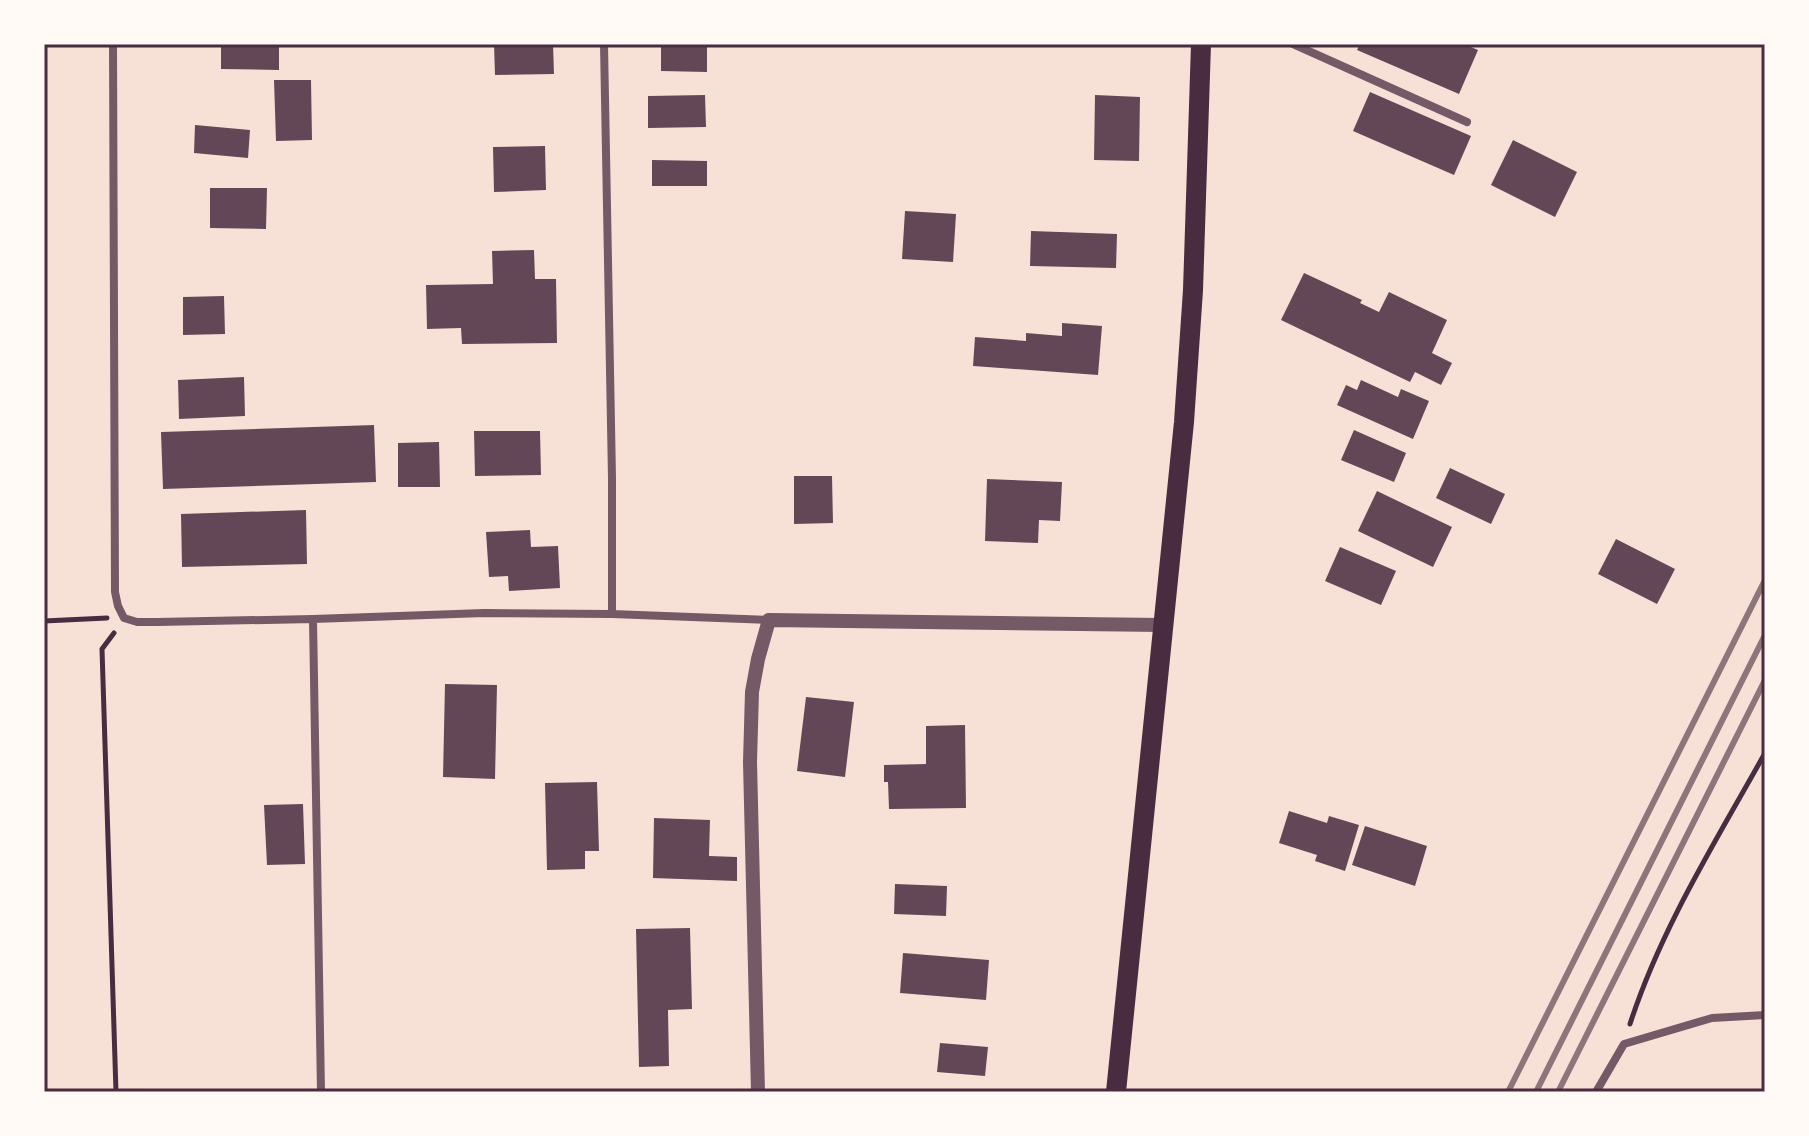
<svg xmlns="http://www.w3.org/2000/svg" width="1809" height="1136" font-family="'DejaVu Sans',sans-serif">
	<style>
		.building { fill: #644757 }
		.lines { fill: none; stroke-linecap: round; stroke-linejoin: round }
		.path { stroke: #4a2c40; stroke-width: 5 }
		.minor { stroke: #755966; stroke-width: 8 }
		.tertiary { stroke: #755966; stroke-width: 14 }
		.primary { stroke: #4a2c40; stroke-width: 20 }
		.rail { stroke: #8f747c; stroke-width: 6 }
		.neatline { fill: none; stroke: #4a2c40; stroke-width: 3 }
	</style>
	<rect width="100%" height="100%" fill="#f7e1d7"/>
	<path class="building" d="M221,44H279V70L221,69Z
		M494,44H553L554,74L495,75Z
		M661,44H707V72L661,71Z
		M1360,44H1464L1478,50L1459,94L1357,50Z
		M274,80H311L312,140L276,141Z
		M1370,92L1471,136L1454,175L1353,131Z
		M705,95L706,127L648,128V96Z
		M1095,95L1140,97L1139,161L1094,160Z
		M195,125L250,130L248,158L194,153Z
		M1513,140L1577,172L1555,217L1491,185Z
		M545,146L546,190L494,192L493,147Z
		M652,160L707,161V186H652Z
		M210,188H267L266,229L210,228Z
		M905,211L956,214L953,262L902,259Z
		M1031,231L1117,234L1116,268L1030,266Z
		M534,250L535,279H556L557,343L462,344L461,328L427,329L426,285L493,284L492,251Z
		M1304,273L1362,300L1360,303L1379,312L1389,292L1447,320L1432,353L1452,363L1441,385L1415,372L1410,382L1281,320Z
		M224,296L225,334L183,335V297Z
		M1062,323L1102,326L1098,375L973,366L975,337L1026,341V333L1062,336Z
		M244,377L245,416L179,419L178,380Z
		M1361,380L1398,397L1401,389L1429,401L1413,439L1337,405L1346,385L1357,390Z
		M374,425L376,482L163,489L161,432Z
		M1354,430L1406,453L1394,482L1341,460Z
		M474,431H540L541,475L475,476Z
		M439,442L440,487H398V443Z
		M1450,468L1505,494L1491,524L1436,498Z
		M794,476H832L833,523L794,524Z
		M987,479L1062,482L1060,521L1039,520L1038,543L985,541Z
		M1377,491L1452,527L1433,567L1358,531Z
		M306,510L307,564L182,567L181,514Z
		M530,530L531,547L558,546L560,588L509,591L508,576L489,577L486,532Z
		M1616,539L1675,569L1657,604L1598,574Z
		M1340,547L1396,571L1381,605L1325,581Z
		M445,684L497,685L495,779L443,777Z
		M806,697L854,702L845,777L797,771Z
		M965,725L966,808L889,809L888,782H884V765L926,764V726Z
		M597,782L599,851H585V869L547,870L545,783Z
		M303,804L305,864L267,865L264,805Z
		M1289,811L1327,823L1329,816L1359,825L1345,871L1315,861L1317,855L1279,843Z
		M654,818L710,820L709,856L737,857V881L653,878Z
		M1365,826L1427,846L1415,886L1352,865Z
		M895,884L947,886L946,916L894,914Z
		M690,928L692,1009L668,1010L669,1066L639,1067L636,929Z
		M903,953L989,960L986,1000L900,993Z
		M940,1043L988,1047L985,1076L937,1072Z"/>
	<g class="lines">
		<path class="path" d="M44,621L107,618
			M114,633L102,649L116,1092
			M1630,1024C1661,928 1716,841 1765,753
			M44,1084V1092"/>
		<path class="minor" d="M113,44L115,592L118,606L124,618L137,622H157L313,619L484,613L612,614L769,620
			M604,44L612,478V614
			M1293,44L1467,122
			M313,619L321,1092
			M1596,1092L1624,1044L1712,1018L1765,1015"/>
		<path class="tertiary" d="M758,1092L750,762L752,692L758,659L769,620L1162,625"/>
		<path class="primary" d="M1116,1092L1184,422L1193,290L1201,44"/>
		<path class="rail" d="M1508,1092L1765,580
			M1536,1092L1765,635
			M1558,1092L1765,680"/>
	</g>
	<rect width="1809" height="1136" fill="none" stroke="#fffaf5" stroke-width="92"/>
	<rect x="46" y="46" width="1717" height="1044" class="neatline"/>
</svg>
